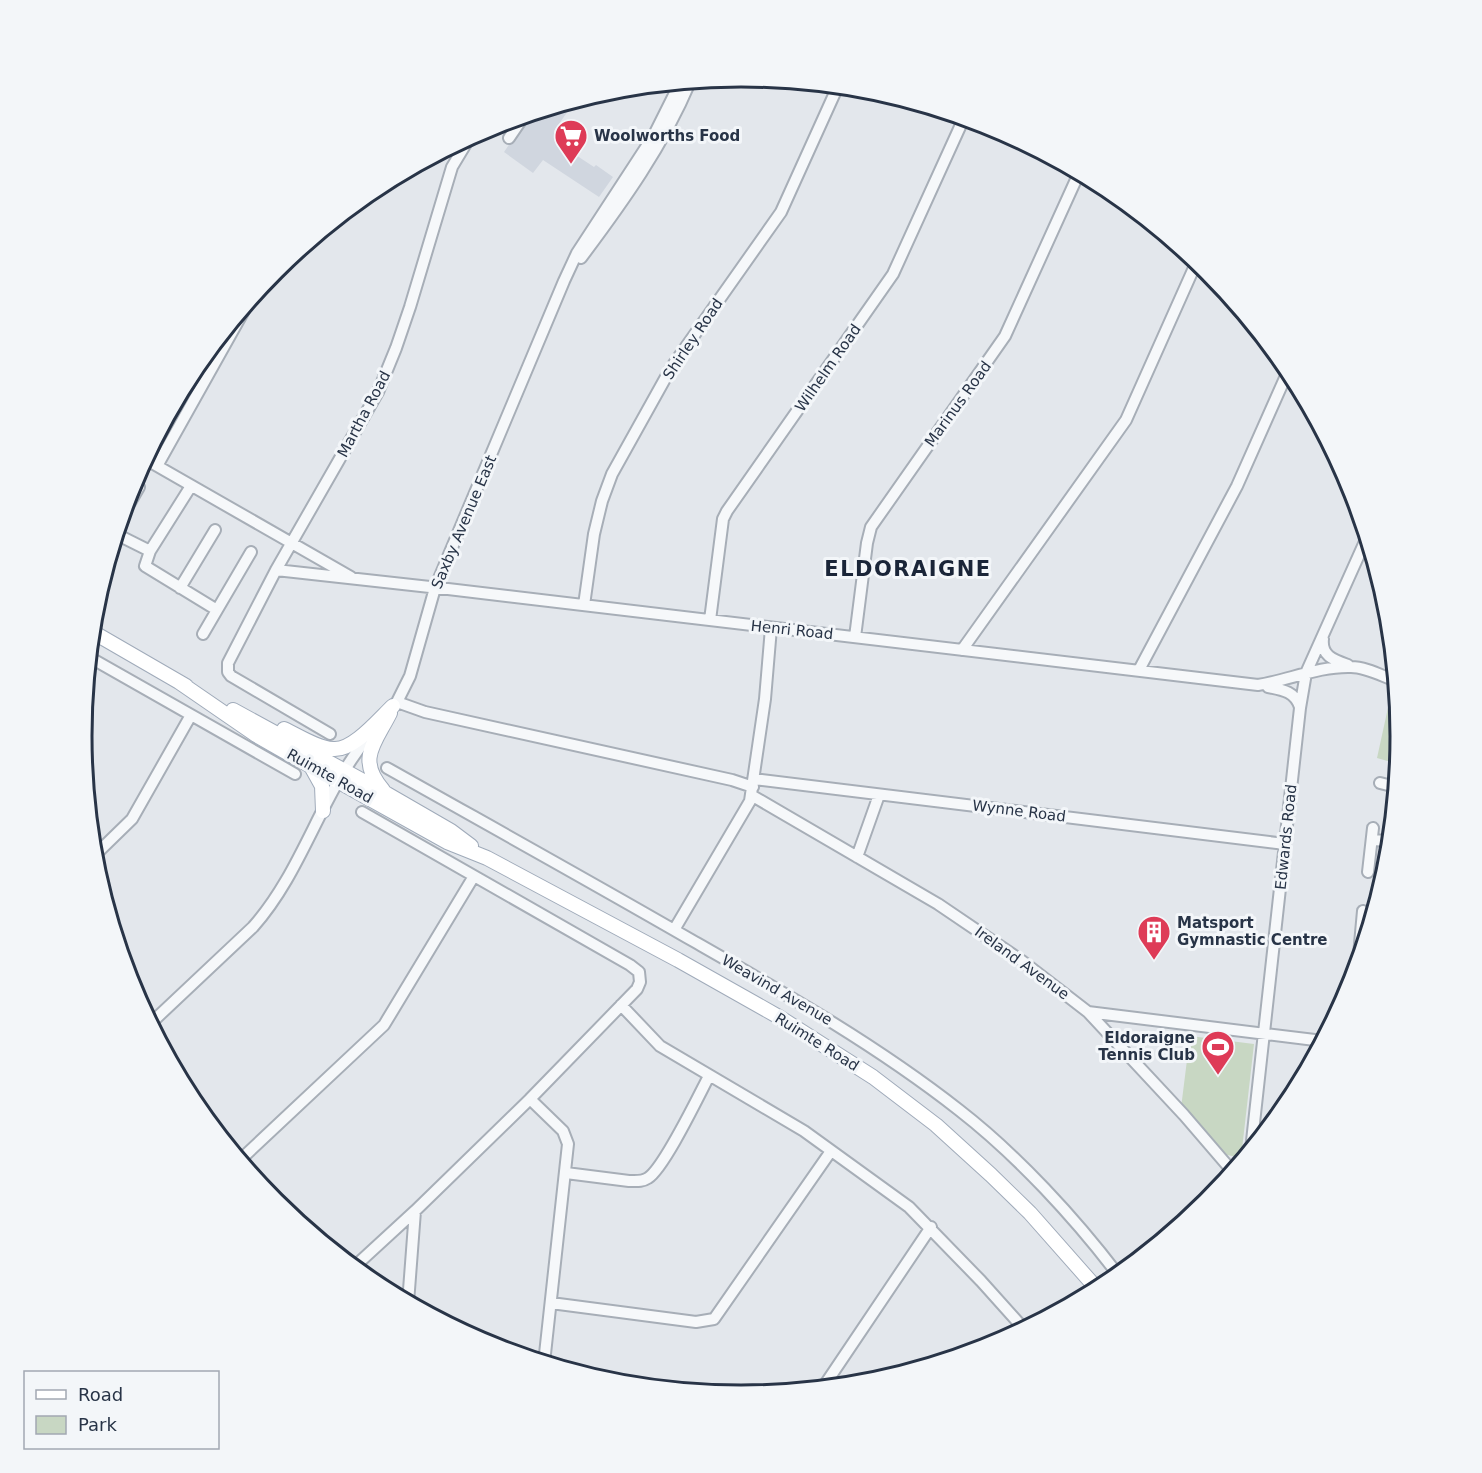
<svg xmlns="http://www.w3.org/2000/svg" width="1482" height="1473" font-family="'DejaVu Sans',sans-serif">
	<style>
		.built { fill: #d0d6df }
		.green { fill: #c8d7c3 }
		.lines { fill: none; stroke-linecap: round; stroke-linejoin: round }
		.minor-casing { stroke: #a7aeb7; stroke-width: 14 }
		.major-casing { stroke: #a0abba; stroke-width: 16 }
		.minor { stroke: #f6f8fa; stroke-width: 10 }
		.major { stroke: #fff; stroke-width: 14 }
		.labels { text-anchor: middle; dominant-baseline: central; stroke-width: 6; stroke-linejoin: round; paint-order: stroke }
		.poi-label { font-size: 15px; font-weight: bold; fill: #283447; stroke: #f3f6f9; text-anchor: start }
		.street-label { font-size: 15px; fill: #283447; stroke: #f3f6f9 }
		.district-label { font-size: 21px; font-weight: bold; letter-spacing: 1.5px; fill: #1a2538; stroke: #f3f6f9 }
		.rim { fill: none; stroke: #283447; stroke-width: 3 }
	</style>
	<rect width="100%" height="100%" fill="#e3e7ec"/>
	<path class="built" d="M575,101L554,131L556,142L594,167L596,165L613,177L599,197L543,160L533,173L504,152L530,114Z"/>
	<path class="green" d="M1391,694L1397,697L1401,737L1398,764L1377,758Z
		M1190,1036L1254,1044L1241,1158L1223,1154L1181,1108Z"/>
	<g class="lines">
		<g class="minor-casing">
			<path id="minor" d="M509,138L524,116
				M581,258C623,202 663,146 690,82
				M145,459L351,577
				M157,466L251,298
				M191,486L150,551L145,566L217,610L251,552
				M120,520L139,487
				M116,534L150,551
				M276,570L448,589L1258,685C1289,680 1319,666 1351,667C1366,667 1382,676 1396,681
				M180,588L215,530
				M584,605L594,534L602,501L612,474L671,368L781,212L838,86
				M710,620L723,519L727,511L893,274L964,118
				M203,634L217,610
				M855,637L867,543L871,527L1005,336L1079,173
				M1323,639C1321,656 1334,660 1348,665
				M962,650L1126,420L1197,261
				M89,657L295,774
				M1139,670L1237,486L1289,369
				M1268,687C1284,690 1295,692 1300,707
				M397,702L425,712L732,780L753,787
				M388,712L397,702L410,676L435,588L564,281L577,253L654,135L680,83
				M330,734L231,676L228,672V663L276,570L378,392L396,348L410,307L452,167L470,137
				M387,768C490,826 593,883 695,942C786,994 876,1045 959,1110C1017,1155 1075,1218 1119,1276
				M754,779L1285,844
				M1380,783L1396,787
				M751,795L938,904L1022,961L1088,1012L1323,1041
				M1372,840L1391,841
				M93,857L132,819L191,715
				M857,857L879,795
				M1368,872L1373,828
				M674,930L750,801L765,699L771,628
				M1358,966L1363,911
				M621,1005L660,1046L804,1131L909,1207L981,1281L1025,1330
				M1088,1012L1184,1115L1233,1172
				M150,1024L253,927C303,871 321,793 369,736
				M174,1069L180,1080
				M530,1099L563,1131L568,1144L544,1363
				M1251,1150L1300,708L1306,673L1367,537
				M239,1161L384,1025L474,876
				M566,1173L629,1181C636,1181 642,1182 648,1178C664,1168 698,1097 709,1076
				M353,1268L415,1211L530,1099L637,989L640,982L639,972L630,965L362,812
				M408,1303L415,1211
				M551,1303L696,1322L714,1319L831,1151
				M822,1389L931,1227"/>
		</g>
		<g class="major-casing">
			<path id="major" d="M91,631L186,686
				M179,682L256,735L282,750L447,842L487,858L678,960L779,1017L873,1077L936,1125L991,1175L1030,1213L1098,1290
				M233,710L387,794L451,831L471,846
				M284,729C299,736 317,748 333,749C353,751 379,719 393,706
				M312,768L322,786L323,811
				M383,790C356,759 375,743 390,713"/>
		</g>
		<use href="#minor" class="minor"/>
		<use href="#major" class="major"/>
	</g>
	<defs>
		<g id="supermarket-pin" transform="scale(1.725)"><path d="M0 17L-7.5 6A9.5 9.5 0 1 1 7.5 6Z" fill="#de3b57" stroke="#f3f6f9"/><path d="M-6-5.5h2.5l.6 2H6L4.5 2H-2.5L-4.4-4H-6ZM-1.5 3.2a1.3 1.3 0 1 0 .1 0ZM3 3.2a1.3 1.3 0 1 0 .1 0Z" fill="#fff"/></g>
		<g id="building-pin" transform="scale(1.725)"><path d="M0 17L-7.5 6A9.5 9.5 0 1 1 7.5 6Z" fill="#de3b57" stroke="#f3f6f9"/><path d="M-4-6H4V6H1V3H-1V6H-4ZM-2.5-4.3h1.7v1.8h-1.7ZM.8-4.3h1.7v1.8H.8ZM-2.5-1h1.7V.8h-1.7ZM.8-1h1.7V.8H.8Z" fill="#fff"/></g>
		<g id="stadium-pin" transform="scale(1.725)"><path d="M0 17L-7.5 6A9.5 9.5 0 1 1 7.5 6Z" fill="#de3b57" stroke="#f3f6f9"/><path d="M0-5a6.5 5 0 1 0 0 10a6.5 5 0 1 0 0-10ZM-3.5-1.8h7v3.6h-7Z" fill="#fff"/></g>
	</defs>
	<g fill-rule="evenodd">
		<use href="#supermarket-pin" x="571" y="136"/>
		<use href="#building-pin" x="1154" y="932"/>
		<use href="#stadium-pin" x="1218" y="1047"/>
	</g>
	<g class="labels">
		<g class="poi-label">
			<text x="594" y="136">Woolworths Food</text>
			<text x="1177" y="923">Matsport<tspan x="1177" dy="17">Gymnastic Centre</tspan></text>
			<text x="1195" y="1038" text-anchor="end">Eldoraigne<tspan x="1195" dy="17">Tennis Club</tspan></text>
		</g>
		<g class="street-label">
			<text transform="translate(693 339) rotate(-56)">Shirley Road</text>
			<text transform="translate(828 368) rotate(-55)">Wilhelm Road</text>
			<text transform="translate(958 404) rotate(-54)">Marinus Road</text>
			<text transform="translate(364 414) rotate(-62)">Martha Road</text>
			<text transform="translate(464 522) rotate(-67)">Saxby Avenue East</text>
			<text transform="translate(792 630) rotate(6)">Henri Road</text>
			<text transform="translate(330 776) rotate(29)">Ruimte Road</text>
			<text transform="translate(1019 811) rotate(7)">Wynne Road</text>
			<text transform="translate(1286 837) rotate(-84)">Edwards Road</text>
			<text transform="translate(1022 963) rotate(36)">Ireland Avenue</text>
			<text transform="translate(777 990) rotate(30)">Weavind Avenue</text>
			<text transform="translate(817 1042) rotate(32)">Ruimte Road</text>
		</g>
		<g class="district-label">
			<text x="908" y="569">ELDORAIGNE</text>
		</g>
	</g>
	<path d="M0 0H1482V1473H0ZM92 736a649 649 0 1 1 1298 0a649 649 0 1 1-1298 0Z" fill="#f3f6f9" fill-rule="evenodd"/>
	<path class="rim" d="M92 736a649 649 0 1 1 1298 0a649 649 0 1 1-1298 0Z"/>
	<rect x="24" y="1371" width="195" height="78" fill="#f3f6f9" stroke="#a2a8b2" stroke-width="1.5"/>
	<rect x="36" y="1390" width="30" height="9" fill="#ffffff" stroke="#a2a8b2" stroke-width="1.5"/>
	<text x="78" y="1401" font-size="18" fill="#283447">Road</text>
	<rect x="36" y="1416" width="30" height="18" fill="#c8d7c3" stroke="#a2a8b2" stroke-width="1.5"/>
	<text x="78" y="1431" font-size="18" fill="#283447">Park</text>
</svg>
